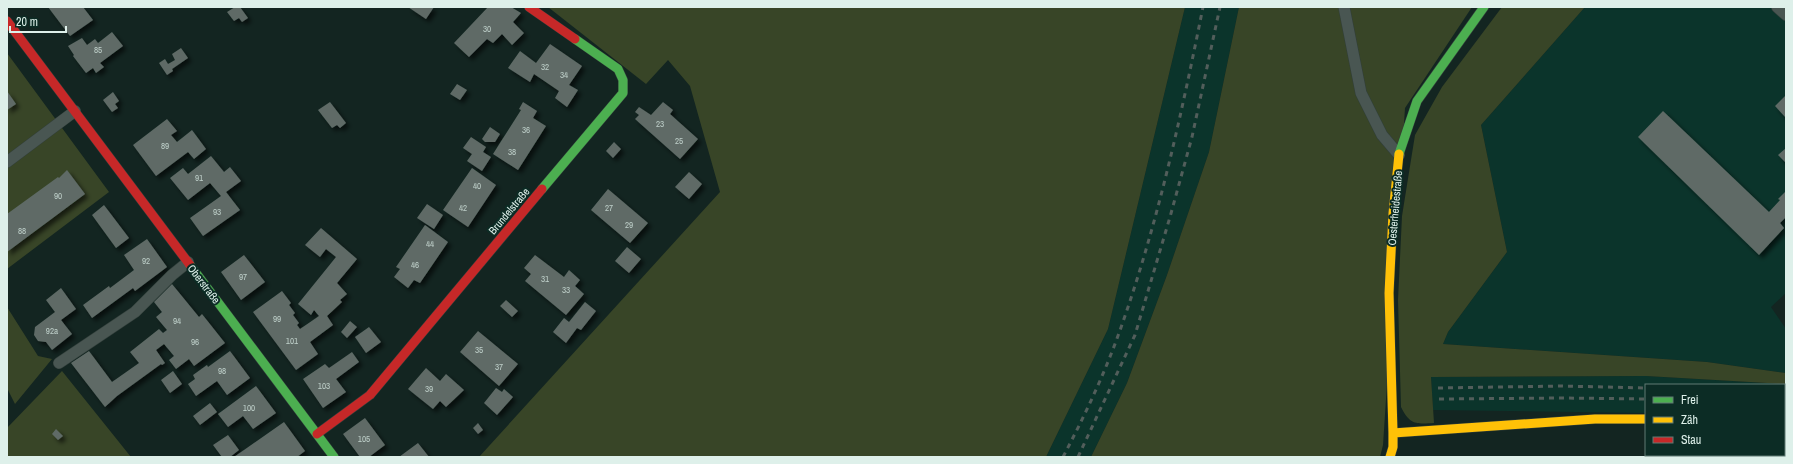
<svg xmlns="http://www.w3.org/2000/svg" width="1793" height="464" font-family="'Archivo Narrow',sans-serif">
	<style>
		.built { fill: #0b342b }
		.green { fill: #384527 }
		.building { fill: #5e6b66; filter: url(#shadow) }
		.lines { fill: none; stroke-linecap: round; stroke-linejoin: round }
		.lane-casing { stroke: #323f3b; stroke-width: 12 }
		.street-casing { stroke: #323f3b; stroke-width: 24 }
		.fast-casing { stroke: #323f3b; stroke-width: 10 }
		.slow-casing { stroke: #323f3b; stroke-width: 10 }
		.jam-casing { stroke: #323f3b; stroke-width: 10 }
		.lane { stroke: #495652; stroke-width: 11 }
		.street { stroke: #495652; stroke-width: 22 }
		.fast { stroke: #4caf50; stroke-width: 9 }
		.slow { stroke: #ffc107; stroke-width: 9 }
		.jam { stroke: #c62828; stroke-width: 9 }
		.rail { stroke: #525e5b; stroke-width: 3; stroke-dasharray: 5 5; stroke-linecap: butt }
		.labels { text-anchor: middle; dominant-baseline: central; stroke-width: 4; stroke-linejoin: round; paint-order: stroke }
		.number-label { font-size: 9px; fill: #becfc9 }
		.street-label { font-size: 11px; fill: #def0ea; stroke: #0c2c25 }
	</style>
	<defs>
		<filter id="shadow"><feDropShadow dx="3.5" dy="3.5" stdDeviation="2" flood-color="#0009"/></filter>
	</defs>
	<rect width="100%" height="100%" fill="#132521"/>
	<path class="built" d="M1185,7H1239L1209,152L1167,275L1127,383L1091,457H1046L1108,329Z
		M1585,7H1786V293L1771,307L1786,329V373L1707,362L1443,344L1448,332L1507,252L1481,125Z
		M1646,376L1786,384V417H1784V385H1646V413L1433,410L1431,377Z"/>
	<path class="green" d="M548,7H1185L1108,329L1046,457H479L720,192L690,86L668,60L646,84Z
		M1239,7H1472L1405,108L1383,445L1380,457H1091L1127,383L1167,275L1209,152Z
		M1502,7H1585L1481,125L1507,252L1448,332L1443,344L1707,362L1786,373V384L1646,376L1431,377L1434,423C1416,424 1410,425 1401,407L1398,300L1402,216L1415,135L1442,87Z
		M7,53L109,192L7,269Z
		M7,307L38,356L52,359L15,404L7,388Z
		M62,371L131,457H7V428Z"/>
	<path class="building" d="M48,7H83L93,20L70,36Z
		M235,7H240L248,18L242,22L239,18L234,21L227,12Z
		M408,7H434L426,19Z
		M488,7H511L521,13L513,22L524,33L512,45L502,34L493,43L487,39L469,57L454,43Z
		M112,32L123,46L100,63L104,67L96,73L93,68L86,73L73,56L74,55L68,46L82,38L87,45L95,39L98,43Z
		M550,44L582,66L569,85L578,90L567,107L555,98L559,91L534,74L530,82L508,68L520,51L536,63Z
		M181,48L188,58L172,69L173,71L167,75L159,63L165,59L168,64L175,60L172,54Z
		M457,84L467,90L460,100L450,94Z
		M7,91L16,104L7,110Z
		M113,92L119,101L115,104L118,108L112,112L103,100Z
		M1786,95V118L1775,106Z
		M330,102L346,123L340,128L337,125L332,128L318,110Z
		M523,102L537,111L533,118L546,126L518,170L493,154L521,110L519,109Z
		M663,102L673,110L670,114L698,139L680,159L635,119L639,115L635,112L639,107L651,115Z
		M1663,111L1769,212L1780,200L1778,199L1786,191V217L1780,223L1784,228L1759,255L1638,137Z
		M167,119L177,131L171,135L177,142L192,130L206,149L194,159L188,152L156,176L133,145Z
		M490,127L500,134L495,142H485L482,139Z
		M471,137L486,147L483,152L491,157L482,171L467,161L472,154L463,148Z
		M614,142L621,149L613,158L606,151Z
		M1786,148V163L1778,155Z
		M211,156L224,172L230,167L241,181L226,192L240,210L203,236L190,218L221,196L210,183L188,200L170,178L183,168L188,174Z
		M472,168L496,185L468,227L443,210Z
		M67,170L85,194L7,252V214L58,177L59,178Z
		M689,172L702,184L689,199L675,187Z
		M608,189L648,223L630,243L591,210Z
		M427,204L443,215L434,229L417,218Z
		M104,205L129,238L116,248L92,215Z
		M425,225L448,242L420,283L414,280L408,288L394,277L400,269L396,267Z
		M321,228L357,259L337,283L347,294L340,300L342,302L327,316L333,325L310,342L318,354L296,370L253,312L282,291L291,303L289,305L295,313L293,315L299,323L297,325L300,329L319,316L314,310L311,315L298,304L336,257L326,249L320,257L305,245Z
		M147,239L167,267L135,291L133,288L92,318L83,305L109,286L110,288L134,270L124,255Z
		M627,247L641,259L629,273L615,261Z
		M244,255L265,282L241,300L221,272Z
		M535,255L564,277L569,270L580,280L575,286L584,294L566,315L525,281L531,274L524,268Z
		M172,284L199,317L202,314L225,343L194,366L189,359L176,369L169,360L174,356L164,344L156,350L165,363L162,365L161,364L117,396L105,407L71,363L89,351L112,382L139,363L130,352L159,329L163,333L167,330L156,317L162,312L154,302Z
		M61,288L76,309L61,320L72,334L52,350L46,342L38,341L34,335L35,327L55,312L46,300Z
		M506,300L518,311L512,317L500,306Z
		M585,302L596,311L581,330L577,328L566,343L553,332L564,318L569,322Z
		M350,321L357,327L347,338L341,332Z
		M369,327L381,342L366,353L355,337Z
		M478,331L518,364L499,386L460,352Z
		M230,351L250,378L227,395L217,381L196,396L188,384L195,379L193,375L207,365L208,367Z
		M352,352L359,362L336,379L346,392L323,408L303,379L325,364L329,368Z
		M426,368L440,381L446,374L464,390L446,407L440,401L433,409L408,389Z
		M173,371L182,384L170,393L161,380Z
		M256,386L276,413L253,429L243,416L228,427L218,414Z
		M496,388L502,392L504,389L513,397L497,415L484,403Z
		M210,403L217,412L200,425L193,416Z
		M365,418L385,445L369,457H360L343,434Z
		M284,422L305,451L297,457H234Z
		M478,423L483,430L478,434L473,428Z
		M56,429L63,436L58,440L52,434Z
		M228,435L239,450L230,457H222L213,445Z
		M418,443L429,457H399Z"/>
	<g class="lines">
		<g class="lane-casing">
			<path id="lane" d="M1344,7L1361,93L1382,135L1399,155
				M1777,7L1786,15
				M7,162L75,111
				M59,363L135,312L172,275L188,262"/>
		</g>
		<g class="street-casing">
			<path id="street" d="M1784,420L1786,421"/>
		</g>
		<g class="fast-casing">
			<path id="fast" d="M1399,154L1417,101L1484,7
				M542,189L623,93V80L618,69L575,39
				M190,265L334,457"/>
		</g>
		<g class="slow-casing">
			<path id="slow" d="M1393,433L1595,419H1646
				M1390,457L1393,447V433L1389,293L1393,213L1399,154"/>
		</g>
		<g class="jam-casing">
			<path id="jam" d="M529,7L575,39
				M7,21L190,265
				M317,434L370,395L542,189"/>
		</g>
		<use href="#lane" class="lane"/>
		<use href="#street" class="street"/>
		<use href="#fast" class="fast"/>
		<use href="#slow" class="slow"/>
		<use href="#jam" class="jam"/>
		<path class="rail" d="M1438,388L1562,386L1646,388
			M1784,392H1786
			M1439,399L1563,398L1646,399
			M1784,404H1786
			M1063,457C1084,417 1104,375 1119,333C1157,227 1181,117 1203,7
			M1078,457L1135,335L1170,217L1192,137L1220,7"/>
	</g>
	<g class="labels">
		<g class="number-label">
			<text x="487" y="29">30</text>
			<text x="98" y="50">85</text>
			<text x="545" y="67">32</text>
			<text x="564" y="75">34</text>
			<text x="660" y="124">23</text>
			<text x="526" y="130">36</text>
			<text x="679" y="141">25</text>
			<text x="165" y="146">89</text>
			<text x="512" y="152">38</text>
			<text x="199" y="178">91</text>
			<text x="477" y="186">40</text>
			<text x="58" y="196">90</text>
			<text x="463" y="208">42</text>
			<text x="609" y="208">27</text>
			<text x="217" y="212">93</text>
			<text x="629" y="225">29</text>
			<text x="22" y="231">88</text>
			<text x="430" y="244">44</text>
			<text x="146" y="261">92</text>
			<text x="415" y="265">46</text>
			<text x="243" y="277">97</text>
			<text x="545" y="279">31</text>
			<text x="566" y="290">33</text>
			<text x="277" y="319">99</text>
			<text x="177" y="321">94</text>
			<text x="52" y="331">92a</text>
			<text x="292" y="341">101</text>
			<text x="195" y="342">96</text>
			<text x="479" y="350">35</text>
			<text x="499" y="367">37</text>
			<text x="222" y="371">98</text>
			<text x="324" y="386">103</text>
			<text x="429" y="389">39</text>
			<text x="249" y="408">100</text>
			<text x="364" y="439">105</text>
		</g>
		<g class="street-label">
			<text transform="translate(1395 208) rotate(-85)">Oesterheidestraße</text>
			<text transform="translate(509 211) rotate(-50)">Brundelstraße</text>
			<text transform="translate(204 284) rotate(53)">Oberstraße</text>
		</g>
	</g>
	<rect width="1793" height="464" fill="none" stroke="#def0ea" stroke-width="16"/>
	<rect x="1645" y="384" width="140" height="72" fill="#0c2c25" stroke="#607a74"/>
	<rect x="1653" y="397" width="20" height="6" fill="#4caf50" stroke="#607a74"/>
	<text x="1681" y="404" font-size="12" fill="#def0ea">Frei</text>
	<rect x="1653" y="417" width="20" height="6" fill="#ffc107" stroke="#607a74"/>
	<text x="1681" y="424" font-size="12" fill="#def0ea">Zäh</text>
	<rect x="1653" y="437" width="20" height="6" fill="#c62828" stroke="#607a74"/>
	<text x="1681" y="444" font-size="12" fill="#def0ea">Stau</text>
	<path d="M10 26v6h56v-6" fill="none" stroke="#def0ea" stroke-width="2"/>
	<text x="16" y="26" font-size="12" fill="#def0ea" stroke="#0c2c25" stroke-width="3" paint-order="stroke">20 m</text>
</svg>
